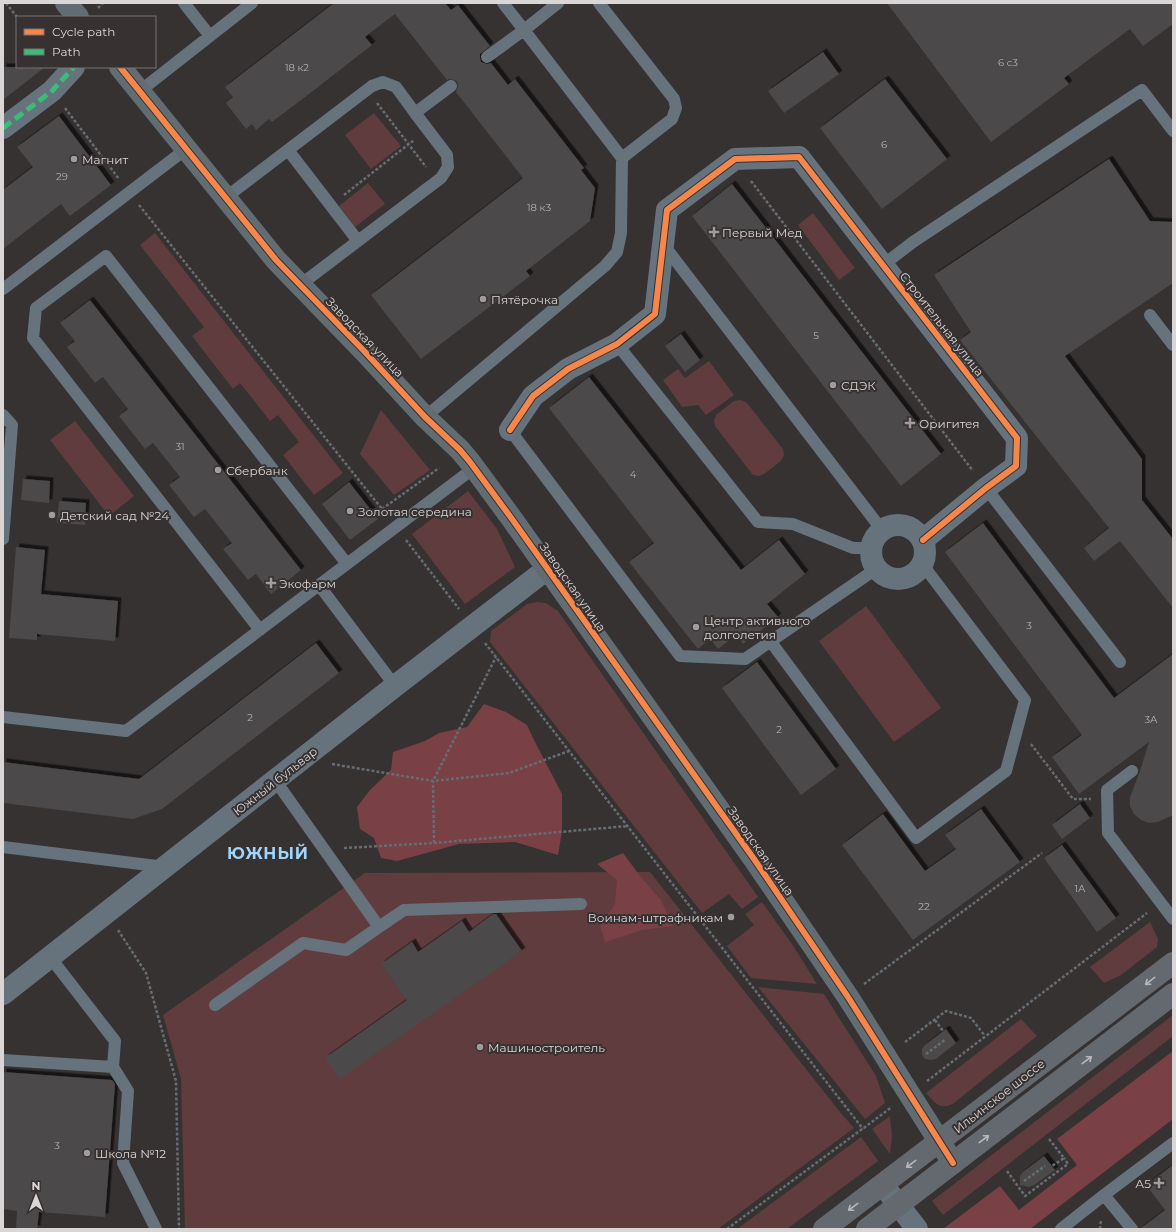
<svg xmlns="http://www.w3.org/2000/svg" width="1176" height="1232" font-family="Montserrat,sans-serif">
  <style>
    .green { fill: #603c3e }
    .forest { fill: #794045 }
    .building { fill: #4c4848; filter: url(#shadow) }
    .lines { fill: none; stroke-linecap: round; stroke-linejoin: round }
    .path { stroke: #666d72; stroke-width: 2.5; stroke-dasharray: 3 2; stroke-linecap: butt }
    .lane { stroke: #66737d; stroke-width: 12 }
    .street { stroke: #66737d; stroke-width: 22 }
    .secondary { stroke: #616c73; stroke-width: 22 }
    .primary { stroke: #646970; stroke-width: 22 }
    .quiet { stroke: #3abd76; stroke-width: 5; stroke-dasharray: 10 5; stroke-linecap: butt }
    .cycleway-casing { stroke: #373131; stroke-width: 8 }
    .cycleway { stroke: #f5874c; stroke-width: 6 }
    .oneway { stroke: #b7b5b7 }
    .poi-dot { fill: #a19d9d; stroke: #373131; stroke-width: 1.5 }
    .labels { text-anchor: middle; dominant-baseline: central; stroke-width: 4; stroke-linejoin: round; paint-order: stroke }
    .number-label { font-size: 10px; fill: #b6b2b2 }
    .poi-label { font-size: 12px; fill: #dad6d6; stroke: #373131; text-anchor: start }
    .street-label { font-size: 12px; fill: #dad6d6; stroke: #373131 }
    .district-label { font-size: 16px; font-weight: bold; letter-spacing: 1px; fill: #9dd5fd; stroke: #373131 }
  </style>
  <defs>
    <filter id="shadow"><feDropShadow dx="3.5" dy="-3.5" stdDeviation="0" flood-color="#0009"/></filter>
  </defs>
  <rect width="100%" height="100%" fill="#363232"/>
  <path class="green" d="M374,113l27,33 -30,23 -26,-34z
    M368,183l17,21 -30,23 -16,-21z
    M813,213l42,55 -16,12 -41,-55z
    M155,233l188,240 -29,22 -31,-40 16,-13 -21,-27 -8,6 -30,-38 -7,6 -41,-53 12,-9 -64,-82z
    M709,361l25,34 -28,20 -8,-10 -16,2 -19,-27 15,-11 7,9z
    M741,400l6,3 36,46 1,6 -3,6 -17,13 -5,2 -6,-1 -38,-49 -1,-5 2,-6 18,-14z
    M381,410l49,60 -36,25 -34,-41z
    M75,421l59,75 -25,20 -59,-76z
    M468,491l29,38 18,38 -50,37 -53,-70z
    M537,602l9,1 12,8 200,286 -16,12 -13,-15 -27,19 -212,-271 1,-11 36,-27z
    M866,606l75,102 -47,34 -75,-101z
    M650,872l190,240 14,16 -136,101h-533l-4,-150 -18,-64 202,-142z
    M762,902l32,45 23,37 -66,-6 -24,-32 27,-21 -9,-11z
    M1150,922l8,17 -1,8 -36,28 -17,8 -14,-16z
    M758,987l66,7 52,82 9,27 -20,16z
    M1173,1015v21l-230,179 -11,-14z
    M1021,1019l16,17 -83,67c-14,8 -19,0 -28,-10z
    M890,1116l2,21 -2,17 -18,-25z
    M861,1137l17,24 -91,68h-50z"/>
  <path class="forest" d="M484,704l22,8 21,13 7,15 28,54v37l-4,24 -43,-13 -56,2 -62,17 -16,-3 -7,-20 -14,-9 -3,-22 13,-17 21,-20 2,-18 32,-11 14,-8 28,-6z
    M623,853l17,23 21,24 12,26 -31,4 -37,12 -5,-16 15,-22 2,-24 -20,-16z
    M1173,1051v68l-143,110h-87l57,-43 19,24 58,-45 -20,-26z"/>
  <path class="building" d="M334,3h111l6,7 7,-5 32,41 -10,8v4l1,4 6,2 4,-1 17,22 7,-6 69,89 -3,2 14,18 -5,33 -64,50 4,5 -109,83 -50,-64 152,-117 -67,-86 2,-7 -1,-4 -7,-2 -3,1 -52,-66 -30,23 7,8 -59,46 -41,31 -3,-3 -13,11 -4,-6 -6,5 -20,-26 7,-6 -8,-10z
    M887,3h286v21l-30,22 -13,-17 -66,49 5,6 -78,58z
    M823,52l16,22 -55,39 -16,-22z
    M3,67h42l-42,33z
    M885,79l62,80 -65,50 -62,-81z
    M59,116l52,69 -41,31 -9,-12 -58,45v-59l30,-23 -16,-20z
    M1109,159l41,62 23,1v61l-108,73 77,103v41l31,39v69l-53,-67 -26,20 -10,-13 25,-20 -149,-188 11,-8 -37,-57z
    M732,184l209,270 -40,32 -209,-270z
    M90,300l211,270 -30,24 -15,-20 -8,6 -25,-31 9,-6 -27,-34 -11,8 -25,-32 11,-8 -27,-34 -8,6 -26,-33 9,-7 -25,-32 -8,6 -28,-36 8,-6 -15,-18z
    M681,334l19,26 -15,12 -20,-26z
    M589,377l152,193 38,-30 26,34 -38,30 11,13 -35,27 -7,-9 -18,14 -8,-10 -12,10 -69,-87 25,-19 -105,-135z
    M23,479l27,2 -1,22 -28,-3z
    M349,482l29,37 -28,21 -28,-36z
    M59,501l27,2 -1,22 -28,-2z
    M983,523l131,175 59,-44v161l-15,7 -9,1 -8,-3 -7,-6 -4,-8v-9l9,-23 10,-32 -70,52 -27,-37 30,-22 -137,-183z
    M16,547l29,3 -4,44 77,7 -3,40 -78,-7v6l-28,-2z
    M316,643l23,30 -177,136 -29,10 -130,-16v-41l136,17z
    M757,662l79,107 -35,26 -79,-107z
    M1080,804l10,14 -28,21 -10,-14z
    M981,809l39,53 -107,78 -71,-95 41,-31 42,57 31,-22 -11,-14z
    M1062,845l54,73 -19,14 -53,-74z
    M493,914h3l26,37 -182,128 -15,-21 82,-58 -26,-36 31,-22 6,10 44,-31 7,11z
    M946,1029l10,14 -20,16 -6,1 -5,-1 -3,-4v-6l3,-4z
    M3,1072l109,8 3,4 -10,133 -66,-5 -2,17h-21l1,-18 -14,-2z
    M1044,1156l11,14 -21,15 -5,2 -9,-2v-9l3,-4z
    M1173,1165v64h-33l25,-19 -19,-25z"/>
  <g class="lines">
    <path class="path" d="M6,3l11,14
      M98,8l5,-5
      M377,103l49,64
      M65,108l54,71
      M751,181l222,290
      M344,195l70,-55
      M139,205l247,309
      M382,509l57,-41
      M406,540l53,69
      M485,643l378,486
      M1031,744l42,55h18
      M332,764l101,17 63,-124
      M434,843l-1,-62 76,-8 60,-22
      M344,848l90,-5 194,-17
      M118,930l28,43 30,108 3,148
      M864,984l178,-131
      M935,1020l8,11
      M905,1042l41,-31 25,7 14,18
      M926,1054l20,-15
      M927,1081l220,-168
      M1049,1139l15,19 -12,8
      M1007,1171l18,25 43,-32 -4,-6
      M1024,1181l21,-15
      M727,1229l165,-122
      M1100,1229l1,-9"/>
    <path class="lane" d="M184,3l26,33
      M599,3l75,96 2,9 -4,11 -50,39
      M487,57l37,-27 -21,-27
      M140,91l112,-88
      M288,150l70,91
      M225,198l147,-112 11,-4 13,5 19,26 36,-27
      M663,244l219,286
      M883,265l30,-23 229,-152 31,41
      M300,285l141,-107 7,-11 -1,-12 -32,-42
      M3,289l183,-140
      M1150,315l23,30
      M617,344l141,178 35,2 60,24h18
      M3,415l9,10 -9,114
      M425,417l180,-151 12,-14 4,-19 1,-75 -98,-128 34,-27
      M510,430l170,226 65,3 131,-90
      M986,488l134,174
      M260,630l-227,-292 3,-30 70,-52 241,308
      M771,642l145,196 90,-67 19,-71 -102,-135
      M395,686l-76,-101 155,-117
      M3,717l123,14 193,-146
      M1132,771l-25,19 1,43 65,86
      M275,780l104,147 25,-17 177,-6
      M3,847l162,20
      M50,957l65,84 -2,26
      M215,1005l88,-62 43,7 33,-23
      M3,1060l110,7 15,24 -5,72 33,66
      M1104,1195l69,-52
      M1061,1229l43,-34 28,34"/>
    <path class="street" d="M3,128l49,-37 22,-24
      M510,430l23,-34 35,-27 49,-25 38,-30 12,-104 68,-51 64,-2 218,281 -1,28 -30,22 -63,52
      M871 552a27 27 0 1 1 54 0a27 27 0 1 1-54 0Z
      M3,994l392,-308 152,-117
      M883,1185l34,44"/>
    <path class="secondary" d="M66,3l12,14
      M120,67l156,193 89,92 60,65 35,33 10,12 42,57 242,340 94,138 105,166"/>
    <path class="primary" d="M824,1229l349,-266
      M867,1229l306,-235"/>
    <path class="quiet" d="M3,128l49,-37 22,-24"/>
    <defs>
      <path id="cycleway" d="M120,67l156,193 89,92 60,65 35,33 10,12 42,57 242,340 94,138 105,166
        M510,430l23,-34 35,-27 49,-25 38,-30 12,-104 68,-51 64,-2 218,281 -1,28 -30,22 -63,52"/>
    </defs>
    <use href="#cycleway" class="cycleway-casing"/>
    <use href="#cycleway" class="cycleway"/>
  </g>
  <defs><path id="oneway-shaft" d="M-6 0H5M1.5-3L5.5 0L1.5 3" fill="none" stroke-width="1.6" stroke-linecap="round" stroke-linejoin="round"/></defs>
  <g class="oneway">
    <use href="#oneway-shaft" transform="translate(1150 981) rotate(142)"/>
    <use href="#oneway-shaft" transform="translate(1087 1060) rotate(-37)"/>
    <use href="#oneway-shaft" transform="translate(984 1139) rotate(-37)"/>
    <use href="#oneway-shaft" transform="translate(911 1164) rotate(143)"/>
    <use href="#oneway-shaft" transform="translate(853 1207) rotate(143)"/>
  </g>
  <g class="poi-dot">
    <circle cx="74" cy="159" r="4"/>
    <path d="M712 226h4v4h4v4h-4v4h-4v-4h-4v-4h4z"/>
    <circle cx="483" cy="299" r="4"/>
    <circle cx="833" cy="385" r="4"/>
    <path d="M908 417h4v4h4v4h-4v4h-4v-4h-4v-4h4z"/>
    <circle cx="218" cy="470" r="4"/>
    <circle cx="350" cy="511" r="4"/>
    <circle cx="52" cy="515" r="4"/>
    <path d="M269 577h4v4h4v4h-4v4h-4v-4h-4v-4h4z"/>
    <circle cx="696" cy="627" r="4"/>
    <circle cx="731" cy="917" r="4"/>
    <circle cx="480" cy="1047" r="4"/>
    <circle cx="87" cy="1153" r="4"/>
    <path d="M1157 1177h4v4h4v4h-4v4h-4v-4h-4v-4h4z"/>
  </g>
  <g class="labels">
    <g class="number-label">
      <text x="1008" y="62">6 c3</text>
      <text x="297" y="67">18 к2</text>
      <text x="884" y="144">6</text>
      <text x="62" y="176">29</text>
      <text x="539" y="207">18 к3</text>
      <text x="816" y="335">5</text>
      <text x="180" y="446">31</text>
      <text x="633" y="474">4</text>
      <text x="1029" y="625">3</text>
      <text x="250" y="717">2</text>
      <text x="1151" y="719">3А</text>
      <text x="779" y="729">2</text>
      <text x="1080" y="888">1А</text>
      <text x="924" y="906">22</text>
      <text x="57" y="1145">3</text>
    </g>
    <g class="poi-label">
      <text x="82" y="159">Магнит</text>
      <text x="722" y="232">Первый Мед</text>
      <text x="491" y="299">Пятёрочка</text>
      <text x="841" y="385">СДЭК</text>
      <text x="919" y="423">Оригитея</text>
      <text x="226" y="470">Сбербанк</text>
      <text x="358" y="511">Золотая середина</text>
      <text x="60" y="515">Детский сад №24</text>
      <text x="279" y="583">Экофарм</text>
      <text x="704" y="620">Центр активного<tspan x="704" dy="14">долголетия</tspan></text>
      <text x="723" y="917" text-anchor="end">Воинам-штрафникам</text>
      <text x="488" y="1047">Машиностроитель</text>
      <text x="95" y="1153">Школа №12</text>
      <text x="1151" y="1183" text-anchor="end">А5</text>
    </g>
    <g class="street-label">
      <text transform="translate(942 324) rotate(52)">Строительная улица</text>
      <text transform="translate(365 337) rotate(46)">Заводская улица</text>
      <text transform="translate(573 587) rotate(55)">Заводская улица</text>
      <text transform="translate(275 781) rotate(-38)">Южный бульвар</text>
      <text transform="translate(761 851) rotate(55)">Заводская улица</text>
      <text transform="translate(999 1096) rotate(-38)">Ильинское шоссе</text>
    </g>
    <g class="district-label">
      <text x="268" y="853">ЮЖНЫЙ</text>
    </g>
  </g>
  <rect width="1176" height="1232" fill="none" stroke="#dad6d6" stroke-width="8"/>
  <rect x="16" y="16" width="140" height="52" fill="#373131" stroke="#787373"/>
  <rect x="24" y="29" width="20" height="6" fill="#f5874c" stroke="#787373"/>
  <text x="52" y="36" font-size="12" fill="#dad6d6">Cycle path</text>
  <rect x="24" y="49" width="20" height="6" fill="#3abd76" stroke="#787373"/>
  <text x="52" y="56" font-size="12" fill="#dad6d6">Path</text>
  <g transform="translate(36 1196)" stroke="#373131" stroke-width="3" paint-order="stroke">
  <path d="M0-3L7 15L0 10L-7 15Z" fill="#dad6d6"/>
  <text y="-6" font-size="11" font-weight="bold" text-anchor="middle" fill="#dad6d6">N</text>
  </g>
</svg>
